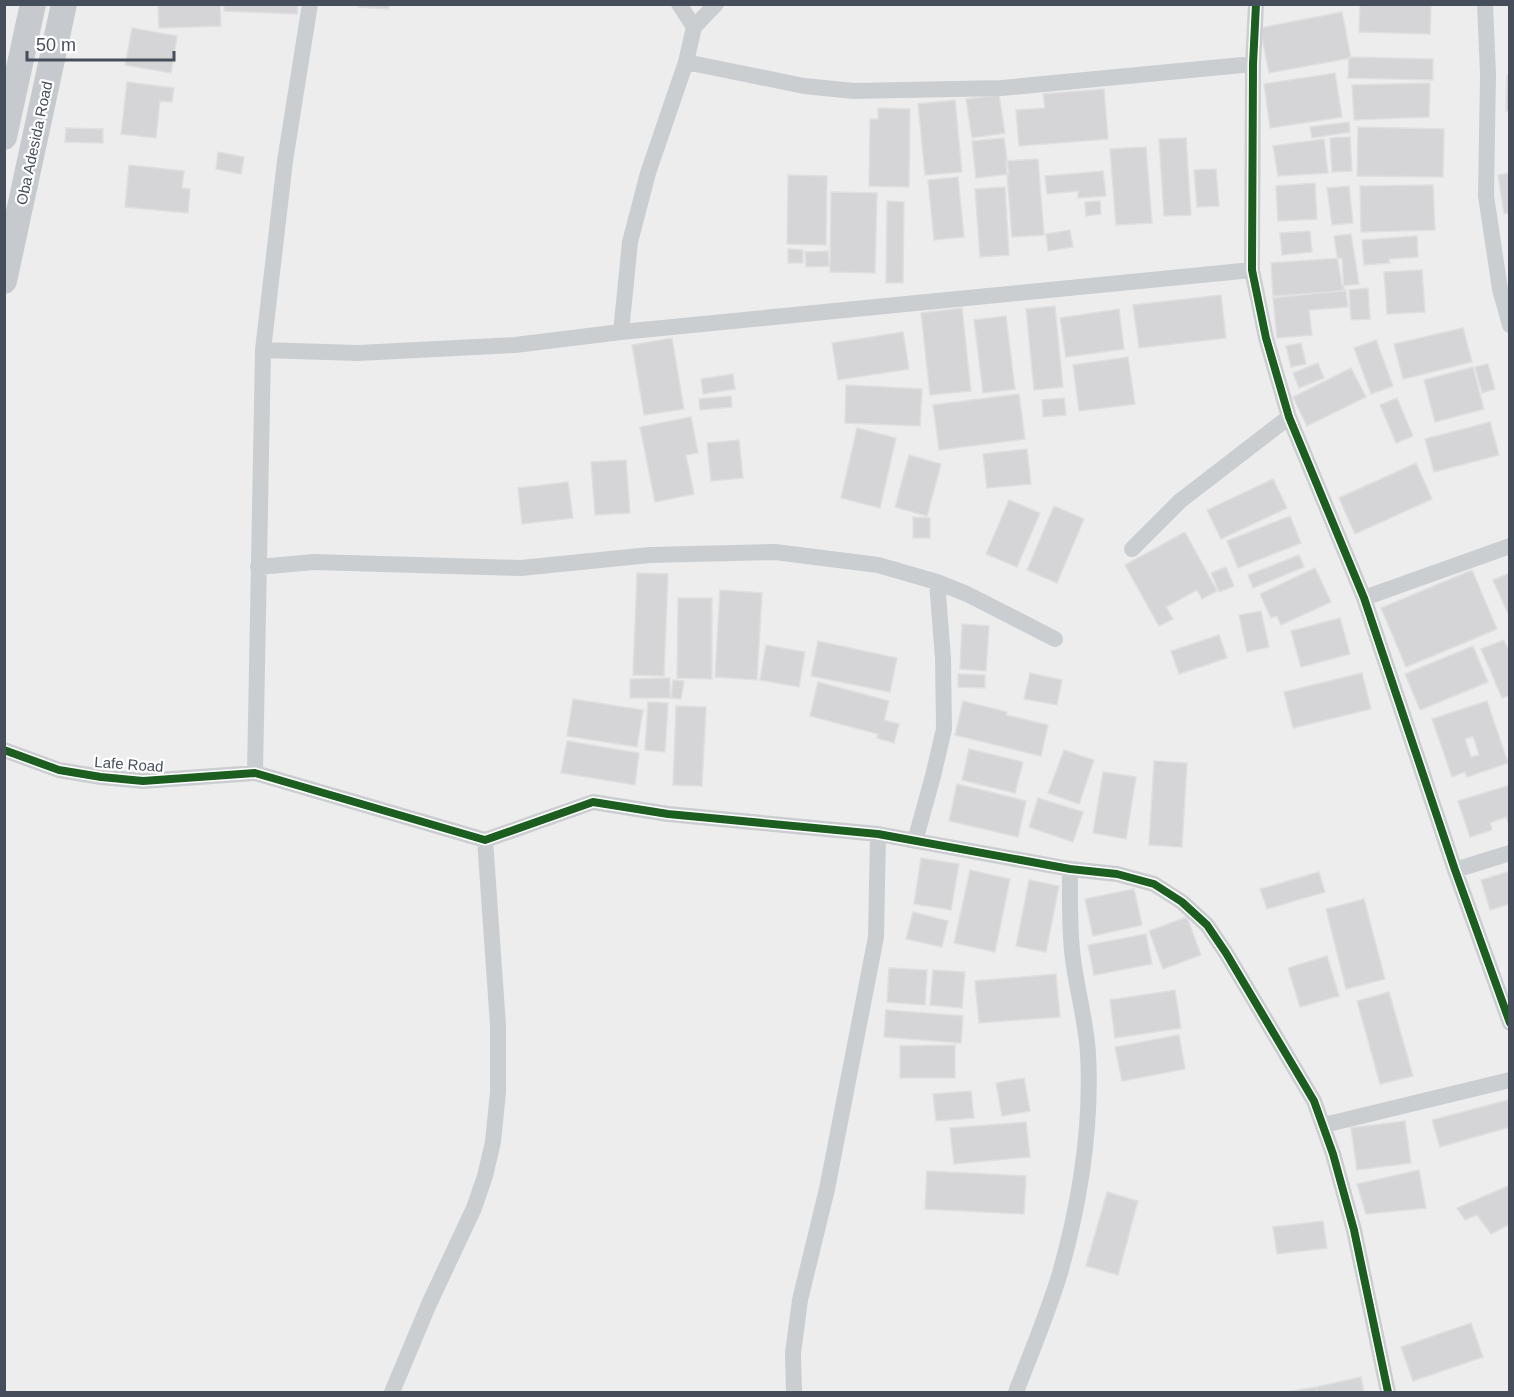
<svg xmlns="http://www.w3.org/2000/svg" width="1514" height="1397" font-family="Arial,sans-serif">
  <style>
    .building { fill: #d5d5d7; stroke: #dfdfe0; stroke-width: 1.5; fill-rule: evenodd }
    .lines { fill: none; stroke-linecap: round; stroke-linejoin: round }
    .minor { stroke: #cbced1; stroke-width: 16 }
    .primary { stroke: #c6c9ce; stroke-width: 26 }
    .cycleway-casing { stroke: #fff; stroke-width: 11 }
    .cycleway { stroke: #1b5e20; stroke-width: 8 }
    .labels { text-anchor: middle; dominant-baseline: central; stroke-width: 4.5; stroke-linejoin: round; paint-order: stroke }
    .street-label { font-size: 15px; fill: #454e5a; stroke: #fff }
  </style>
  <rect width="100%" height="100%" fill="#eeeded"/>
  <path class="building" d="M158,4h62l1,22 -62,2z
    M224,4h74l-1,10 -73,-3z
    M358,4h31v5l-31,-2z
    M1360,4h71l-1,30 -71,-2z
    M1342,12l9,46 -82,15 -9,-45z
    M132,28l45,8 -6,37 -46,-8z
    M1349,57l84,2v21l-85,-2z
    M1335,73l7,44 -72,11 -6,-44z
    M1507,75h3v36h-4z
    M127,82l47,6 -2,14 -12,-1 -4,37 -35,-4z
    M1430,83l-1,34 -75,3 -2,-35z
    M1104,89l4,50 -89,7 -3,-36 29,-2 -2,-14z
    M999,95l6,38 -33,5 -6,-39z
    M955,100l7,72 -37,3 -7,-71z
    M878,108l32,1 -1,78 -40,-1 1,-67h8z
    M1349,122l1,10 -38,6 -2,-11z
    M1358,127l86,2 -1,48 -86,-1z
    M66,128l37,1v14l-38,-1z
    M1350,137l2,34 -20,1 -2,-34z
    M1004,138l5,36 -33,4 -4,-37z
    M1186,138l5,77 -27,1 -5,-77z
    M1324,139l4,34 -50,3 -5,-30z
    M1146,147l6,76 -36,2 -6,-76z
    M218,152l26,5 -3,17 -25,-5z
    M1038,159l6,76 -32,2 -6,-76z
    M129,165l55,6 -2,17 8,1 -2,24 -63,-6z
    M1216,169l3,37 -22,1 -3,-37z
    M1103,171l3,25 -28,2v-7l-31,3 -2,-18z
    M1510,173v40l-6,1 -6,-39z
    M788,175l39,1 -1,69 -39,-1z
    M958,177l6,60 -30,3 -6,-60z
    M1315,183l2,36 -39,2 -2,-35z
    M1433,185l2,45 -74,2 -1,-46z
    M1349,186l4,37 -21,2 -5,-37z
    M1005,187l4,68 -29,2 -5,-68z
    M831,192l46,1 -2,80 -45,-1z
    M887,201l17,1 -1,81h-17z
    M1100,201l1,13 -15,2 -1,-14z
    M1070,230l3,17 -25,4 -2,-17z
    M1310,231l2,21 -30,3 -2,-22z
    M1351,234l8,50 -17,2 -8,-50z
    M1417,236l1,21 -29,2 1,4 -26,2 -2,-25z
    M788,249l15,1v13h-15z
    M828,251l1,15 -23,1 -1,-15z
    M1342,258l2,33 -71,5 -2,-33z
    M1422,270l3,42 -38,2 -3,-42z
    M1368,288l2,31 -19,1 -2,-30z
    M1346,290l2,17 -39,3 3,25 -35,3 -4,-40z
    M1221,295l5,43 -87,10 -6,-43z
    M1055,306l8,81 -29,3 -8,-81z
    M962,308l9,83 -41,4 -9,-82z
    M1119,309l5,40 -58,8 -6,-39z
    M1006,316l9,73 -32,4 -9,-73z
    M1463,328l9,34 -69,17 -9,-35z
    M903,332l6,37 -71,11 -6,-37z
    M672,338l12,71 -40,6 -12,-70z
    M1376,340l17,46 -22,8 -17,-46z
    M1301,343l5,21 -15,3 -5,-21z
    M1128,357l7,47 -56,7 -6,-46z
    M1318,363l6,15 -25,10 -6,-15z
    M1488,364l7,25 -13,4 -7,-26z
    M1473,367l11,42 -49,13 -11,-42z
    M1351,368l15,29 -59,29 -14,-29z
    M733,374l2,15 -32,5 -2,-15z
    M846,385l76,4 -2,37 -75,-3z
    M1019,394l6,45 -86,11 -6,-45z
    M731,396l1,11 -32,3 -1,-11z
    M1064,398l2,17 -23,2 -1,-17z
    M1397,398l16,38 -17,7 -16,-38z
    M691,417l7,36 -12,2 8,39 -39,8 -15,-75z
    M1490,422l9,33 -65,17 -9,-33z
    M857,428l39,10 -16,70 -39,-10z
    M739,440l4,38 -32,3 -4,-38z
    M1027,449l4,35 -44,4 -4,-34z
    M909,455l32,9 -14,52 -32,-9z
    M626,460l4,53 -35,2 -4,-53z
    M1416,463l16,36 -77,35 -16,-36z
    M1273,479l14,29 -66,31 -14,-29z
    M568,482l5,36 -51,6 -4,-36z
    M1009,500l31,13 -23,54 -31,-13z
    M1054,506l30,13 -27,64 -30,-13z
    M1290,516l11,27 -63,25 -11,-27z
    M913,517l17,1v20h-17z
    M1185,532l32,59 -15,8 -5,-9 -31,17 7,12 -14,7 -34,-61z
    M1299,555l5,12 -51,21 -5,-13z
    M1226,567l8,19 -15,6 -8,-19z
    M1315,568l16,34 -50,23 -4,-9 -6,2 -11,-24z
    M1472,570l25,59 -91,38 -25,-59z
    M637,573l31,1 -4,102 -31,-1z
    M1510,573v43h-1l-16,-36z
    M720,590l42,3 -5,87 -42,-3z
    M678,598h34v81l-35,-1z
    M1261,611l8,36 -22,5 -8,-37z
    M1340,618l10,36 -49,13 -10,-36z
    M962,624l27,2 -3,45 -26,-2z
    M1219,635l8,23 -48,16 -8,-23z
    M1504,640l6,13v42l-8,3 -21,-49z
    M818,641l79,17 -7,34 -79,-16z
    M766,645l39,7 -6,35 -39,-7z
    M1473,646l15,36 -68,28 -15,-36z
    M1030,673l32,7 -5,25 -33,-6z
    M1362,673l9,36 -78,19 -9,-36z
    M958,674l27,1v13l-27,-1z
    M670,678v20h-40v-19z
    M673,680l11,1 -3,18 -10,-1z
    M818,682l71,19 -5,19 15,4 -5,19 -17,-5 1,-4 -68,-18z
    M573,699l70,11 -6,37 -70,-11z
    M963,701l44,11 -1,3 42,10 -7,31 -86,-21z
    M1487,701l21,62 -41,14 -2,-5 -13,5 -20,-58zM1473,736l6,19 -8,2 -6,-18z
    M648,702l20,1 -3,49 -20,-2z
    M676,706l30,1 -4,79 -29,-1z
    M567,741l72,12 -4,32 -74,-12z
    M969,749l54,13 -8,31 -53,-13z
    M1064,750l30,10 -15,44 -31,-11z
    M1154,761l33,2 -5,84 -33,-2z
    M1103,772l33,5 -10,62 -33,-6z
    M957,784l69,17 -8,36 -69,-16z
    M1510,785v36l-2,1 -2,-5 -16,6 2,7 -22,7 -12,-36z
    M1038,798l45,14 -10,30 -44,-15z
    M921,858l38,6 -8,46 -37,-6z
    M970,870l40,9 -15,73 -41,-9z
    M1510,871v33l-20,6 -9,-30z
    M1319,872l6,20 -58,17 -7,-20z
    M1029,880l30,6 -13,66 -30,-6z
    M1134,889l8,36 -49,11 -8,-37z
    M1364,899l21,80 -39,10 -20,-80z
    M913,912l35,9 -6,26 -36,-8z
    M1187,917l14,38 -38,14 -14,-38z
    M1146,934l6,30 -58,11 -6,-30z
    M1327,956l12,40 -39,11 -12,-39z
    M889,968l38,2 -2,35 -38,-3z
    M933,970l32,2 -3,36 -32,-3z
    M1056,974l4,43 -81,6 -4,-42z
    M1175,990l6,38 -66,10 -5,-38z
    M1389,992l24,84 -33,8 -23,-83z
    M886,1010l77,6 -2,27 -77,-6z
    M1179,1035l6,34 -63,12 -7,-34z
    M955,1045v33h-55v-32z
    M1024,1078l6,33 -28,5 -6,-33z
    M971,1091l3,27 -38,3 -3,-27z
    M1508,1100l2,27 -70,20 -8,-27z
    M1405,1121l6,42 -54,7 -6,-42z
    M1026,1122l4,35 -76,7 -4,-36z
    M1419,1170l7,38 -60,6 -9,-30z
    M927,1171l99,5 -2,38 -99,-5z
    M1510,1185v39l-19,10 -14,-19 -12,5 -8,-12z
    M1107,1192l31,9 -20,74 -32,-9z
    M1323,1221l4,27 -50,6 -4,-27z
    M1471,1323l12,34 -70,24 -12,-34z
    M1361,1377l3,15h-47l-1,-5z
    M1316,1387l1,5h-31z"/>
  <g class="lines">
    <path class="minor" d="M679,4l15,23
      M1256,4l-3,60 -1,206 14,68 23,79 75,181 91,272 55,153
      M1485,4l3,70 -2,122 14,93 10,36
      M686,62l118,24 50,5 148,-3 251,-24
      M621,332l9,-90 18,-69 38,-111 8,-35 22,-23
      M263,350l95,3 157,-8 106,-13 631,-62
      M1132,549l48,-48 109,-84
      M258,567l56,-5 207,6 129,-13 125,-3 103,13 59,17 30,12 88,45
      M1364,598l146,-52
      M4,750l55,20 42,7 42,4 112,-8 230,67 108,-38 75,12 210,20 192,35 47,5 37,10 28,18 25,23 19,28 88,148 19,53 21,76 34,162
      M255,773l8,-423 22,-189 25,-157
      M915,841l18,-65 11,-47 -1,-71 -6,-76
      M1455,870l55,-17
      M1324,1125l186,-45
      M392,1392l37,-88 45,-96 11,-32 8,-34 5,-50v-67l-13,-185
      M794,1392l-1,-39 7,-53 27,-111 49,-252 2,-103
      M1016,1392c15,-39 32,-79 44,-119 20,-71 32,-146 28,-220 -2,-32 -11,-62 -15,-94 -4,-30 -3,-60 -3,-90"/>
    <path class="primary" d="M4,137l29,-133
      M4,281l60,-277"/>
    <defs>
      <path id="cycleway" d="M1256,4l-3,60 -1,206 14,68 23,79 75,181 91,272 55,153
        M4,750l55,20 42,7 42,4 112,-8 230,67 108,-38 75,12 210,20 192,35 47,5 37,10 28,18 25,23 19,28 88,148 19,53 21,76 34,162"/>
    </defs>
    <use href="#cycleway" class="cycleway-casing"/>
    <use href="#cycleway" class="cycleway"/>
  </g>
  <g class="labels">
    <g class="street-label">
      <text transform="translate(34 143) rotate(-78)">Oba Adesida Road</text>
      <text transform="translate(129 764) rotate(4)">Lafe Road</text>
    </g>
  </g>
  <rect width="1514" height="1397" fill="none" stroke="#454e5a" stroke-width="12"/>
  <path d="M27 51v9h147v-9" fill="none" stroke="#454e5a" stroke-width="3"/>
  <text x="36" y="51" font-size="18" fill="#454e5a" stroke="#ffffff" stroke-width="4.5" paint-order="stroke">50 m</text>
</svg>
